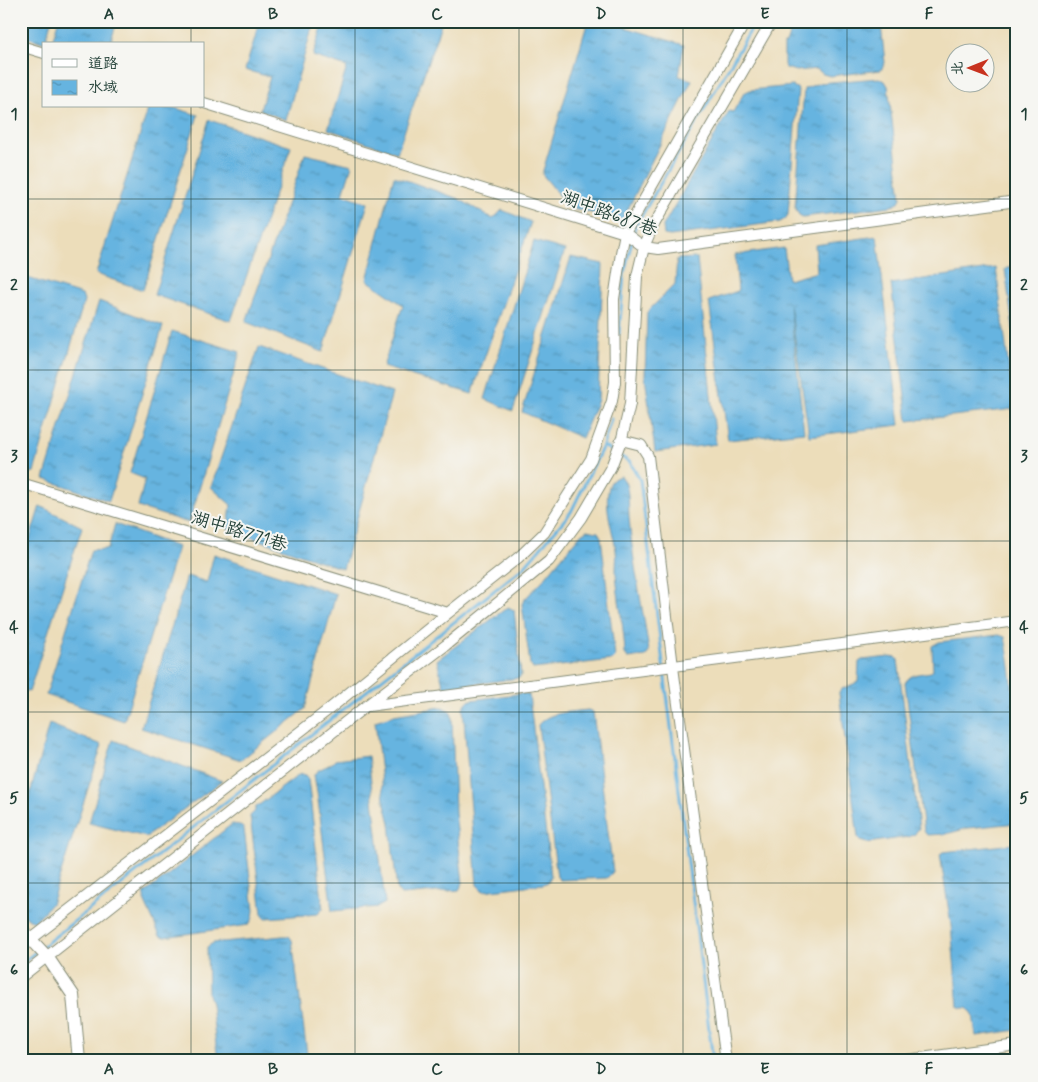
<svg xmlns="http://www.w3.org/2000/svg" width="1038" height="1082" font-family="Mynerve,'LXGW WenKai TC',sans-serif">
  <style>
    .water { fill: url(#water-ripples); stroke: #42788a }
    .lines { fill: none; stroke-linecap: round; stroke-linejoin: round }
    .stream { stroke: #66b4e0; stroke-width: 3 }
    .minor-casing { stroke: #868d77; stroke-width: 12 }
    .tertiary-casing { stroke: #868d77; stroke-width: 14 }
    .minor { stroke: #fff; stroke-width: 10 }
    .tertiary { stroke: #fff; stroke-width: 12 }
    .grid { fill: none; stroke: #1f3d34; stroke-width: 1; stroke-opacity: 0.55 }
    .labels { text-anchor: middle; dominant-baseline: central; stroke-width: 4; stroke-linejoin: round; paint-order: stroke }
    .street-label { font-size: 18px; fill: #1f3d34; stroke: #f6f6f2 }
    .neatline { fill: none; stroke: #1f3d34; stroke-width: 2 }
    .grid-label { font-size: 16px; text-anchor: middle; font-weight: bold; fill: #1f3d34 }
  </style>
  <defs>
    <pattern id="water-ripples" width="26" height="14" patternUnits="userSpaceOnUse" patternTransform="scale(1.25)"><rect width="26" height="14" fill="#66b4e0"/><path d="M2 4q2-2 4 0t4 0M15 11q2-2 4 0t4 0" fill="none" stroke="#5394b6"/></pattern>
  </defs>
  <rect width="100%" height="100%" fill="#f6f6f2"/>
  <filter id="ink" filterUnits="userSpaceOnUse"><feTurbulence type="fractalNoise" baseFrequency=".02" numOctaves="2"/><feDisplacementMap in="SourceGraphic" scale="10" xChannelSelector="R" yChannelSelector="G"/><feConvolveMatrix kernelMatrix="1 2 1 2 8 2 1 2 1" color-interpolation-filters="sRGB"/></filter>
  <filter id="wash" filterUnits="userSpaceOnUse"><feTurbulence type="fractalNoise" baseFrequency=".0096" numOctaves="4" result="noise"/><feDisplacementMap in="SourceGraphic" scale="20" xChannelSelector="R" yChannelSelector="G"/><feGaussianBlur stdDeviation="1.12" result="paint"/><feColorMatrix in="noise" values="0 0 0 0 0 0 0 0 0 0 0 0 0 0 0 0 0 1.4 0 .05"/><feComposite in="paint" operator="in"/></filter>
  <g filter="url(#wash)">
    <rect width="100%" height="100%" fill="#ecddba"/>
    <path class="water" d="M21,21h30l-6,22 -24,-8z
      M58,21h59l-7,23h-52l-5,-6z
      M260,21h54l-28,99 -26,-10 10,-33 -25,-7z
      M324,21h118l-45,132 -69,-24 19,-62 -34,-11z
      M588,21h17l79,24 -5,31 13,4 -70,141 -53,-14 -27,-33z
      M850,21h29l2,4 4,38 -4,7 -51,6 -7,-2 -6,-5 -21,2 -10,-3 -2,-3v-20l2,-1 5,-15z
      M879,78l6,3 3,5 13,112c-2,4 -4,7 -10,8l-88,11 -4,-2 -4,-7 9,-119 15,-6z
      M793,86l5,3 -10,126 -3,4 -5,3 -110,14 -6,-1 -1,-9 66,-115 4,1 11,-19 6,-3z
      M149,106h19l30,9 -55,175 -47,-16z
      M209,120l82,27 -60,174 -77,-26z
      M305,154l47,11 -9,29 25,9 -45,149 -77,-30z
      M394,176l65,23 34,20 9,-9 29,12 -59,172 -89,-27 20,-62 -36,-25z
      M877,236l23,189 -91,11 -19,-131 14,127 -76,8 -19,-139 29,-10 -3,-36 49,-7 4,32 29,-8 -2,-27z
      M534,241l31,9 -52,161 -28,-12z
      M571,257l32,7 -5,136 -16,38 -60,-26z
      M697,258l19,186 -61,8 -10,-76 2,-64 28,-28 2,-25z
      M1017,265v92l-12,-88z
      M996,268l18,141 -106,12 -17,-137z
      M21,276l61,19 2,6 -50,171 -3,1 -10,-3z
      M99,301l64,25 -54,175 -65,-22z
      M172,331l68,21 -51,171 -51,-16 7,-28 -15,-6z
      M259,347l133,46 -49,176 -115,-40 3,-24 -20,-18z
      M621,476c9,9 7,28 8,41 3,44 14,90 20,135l-3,4 -18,2 -3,-4c-1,-27 -7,-54 -9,-81 0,-8 1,-16 0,-23 -3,-18 -11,-41 -8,-58 1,-9 4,-14 13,-16z
      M40,506l42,21 -53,165 -8,-3v-122z
      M115,524l63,23 -54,174 -78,-26 45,-145 17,-1z
      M587,530l11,2 3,5 14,120 -3,3 -79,9 -3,-5 -8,-60 2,-4 19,-20 38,-46z
      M214,554l122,40 -31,115 -64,51 -100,-32 46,-152 20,6z
      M508,607l6,3 7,65 -2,3 -75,10 -7,-28z
      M999,635l6,2c12,61 12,124 12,186l-49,5 -22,6 -19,1 -3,-4 -19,-148c5,-10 16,-9 26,-11l2,-2 -1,-24 7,-4z
      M890,657l7,1 1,2 21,168 -5,7 -6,2 -41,6 -7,-2 -2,-4 -19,-144 3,-4 16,-7 1,-20 3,-2z
      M524,693l5,2 22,181 -3,6 -5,2 -60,7 -6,-6 -14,-178 5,-6 4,-1z
      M442,707l8,4 2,5 3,97 8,70 -4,7 -58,5 -4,-5 -7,-67 -6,-23 -9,-79 19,-6z
      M588,710l5,2 20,160 -6,6 -47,2 -3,-3 -19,-152c11,-14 35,-13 50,-15z
      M49,724l53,21 -51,159 -17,18 -13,-9v-86z
      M113,740l109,41 -76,56 -57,-14z
      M368,756l17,147 -7,4 -46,4 -15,-119 -3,-17c4,-8 15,-7 21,-15z
      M300,774l5,1 3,4 15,130 -5,5 -51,4 -3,-1 -2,-4 -12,-97 5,-5v-3z
      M232,824l8,1 4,4 10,81 -1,8 -4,7 -85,12 -4,-1 -16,-36 1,-7z
      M1014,844l3,1v185l-41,6 -3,-22 -5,-6h-7l-3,-2 -7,-81 -11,-71 3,-2z
      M283,936h6l3,4 16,121h-90l-7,-57 -3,-10 -1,-47 6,-4z"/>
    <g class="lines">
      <path class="stream" d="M633,235l2,-8 121,-206
        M619,334l5,-60 8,-33
        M603,446l27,16 10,18 73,581
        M43,946l481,-379 47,-55 32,-66 8,-27
        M21,964l17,-14"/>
    </g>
  </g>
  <g filter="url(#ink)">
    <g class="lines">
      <defs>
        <path id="minor" d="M21,46l23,7
          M204,103l421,130 19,14 14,2 359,-48
          M621,440l20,5 7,11 25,211 53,394
          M21,483l427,130
          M368,706l649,-85
          M21,947l307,-237 120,-97 71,-56 25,-24 47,-74 21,-58 3,-19 -1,-83 7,-46 4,-20 121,-212
          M21,977l345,-271 80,-61 103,-84 32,-43 30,-51 11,-29 8,-34 7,-128 7,-29 8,-19 120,-207
          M899,1061l118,-16"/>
        <path id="tertiary" d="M21,929l27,29 25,37 6,66"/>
      </defs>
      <use href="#minor" class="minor-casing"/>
      <use href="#tertiary" class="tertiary-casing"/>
      <use href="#minor" class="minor"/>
      <use href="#tertiary" class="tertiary"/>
    </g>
  </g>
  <path class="grid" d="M191,21v23M355,21v1040M519,21v1040M683,21v1040M847,21v1040M191,106v955M21,199h996M21,370h996M21,541h996M21,712h996M21,883h996"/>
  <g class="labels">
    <g class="street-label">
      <text transform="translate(609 214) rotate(20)">湖中路687巷</text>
      <text transform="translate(239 532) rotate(17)">湖中路771巷</text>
    </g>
  </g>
  <rect width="1038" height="1082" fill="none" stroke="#f6f6f2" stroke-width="55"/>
  <rect x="42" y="42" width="162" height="65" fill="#f6f6f2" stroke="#a0aca6"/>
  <rect x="52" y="59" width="25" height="8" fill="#ffffff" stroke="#a0aca6"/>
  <text x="88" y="68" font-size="15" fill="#1f3d34">道路</text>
  <rect x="52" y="80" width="25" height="15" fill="url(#water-ripples)" stroke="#a0aca6"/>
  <text x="88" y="92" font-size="15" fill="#1f3d34">水域</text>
  <g transform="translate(970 68) rotate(269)"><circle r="24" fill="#f6f6f2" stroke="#a0aca6"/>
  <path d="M0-4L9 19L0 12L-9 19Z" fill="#c8321e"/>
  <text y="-8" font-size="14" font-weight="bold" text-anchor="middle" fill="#1f3d34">北</text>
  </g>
  <rect x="28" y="28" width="982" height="1026" class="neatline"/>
  <g class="grid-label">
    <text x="109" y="19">A</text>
    <text x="273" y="19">B</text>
    <text x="437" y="19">C</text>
    <text x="601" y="19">D</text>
    <text x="765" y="19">E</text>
    <text x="929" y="19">F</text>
    <text x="14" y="119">1</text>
    <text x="1024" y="119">1</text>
    <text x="14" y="290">2</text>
    <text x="1024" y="290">2</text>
    <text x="14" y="461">3</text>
    <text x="1024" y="461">3</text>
    <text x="14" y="632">4</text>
    <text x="1024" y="632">4</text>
    <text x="14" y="803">5</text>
    <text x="1024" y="803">5</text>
    <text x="14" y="975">6</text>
    <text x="1024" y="975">6</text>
    <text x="109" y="1074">A</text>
    <text x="273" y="1074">B</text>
    <text x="437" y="1074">C</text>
    <text x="601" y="1074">D</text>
    <text x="765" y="1074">E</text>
    <text x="929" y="1074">F</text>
  </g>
</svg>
